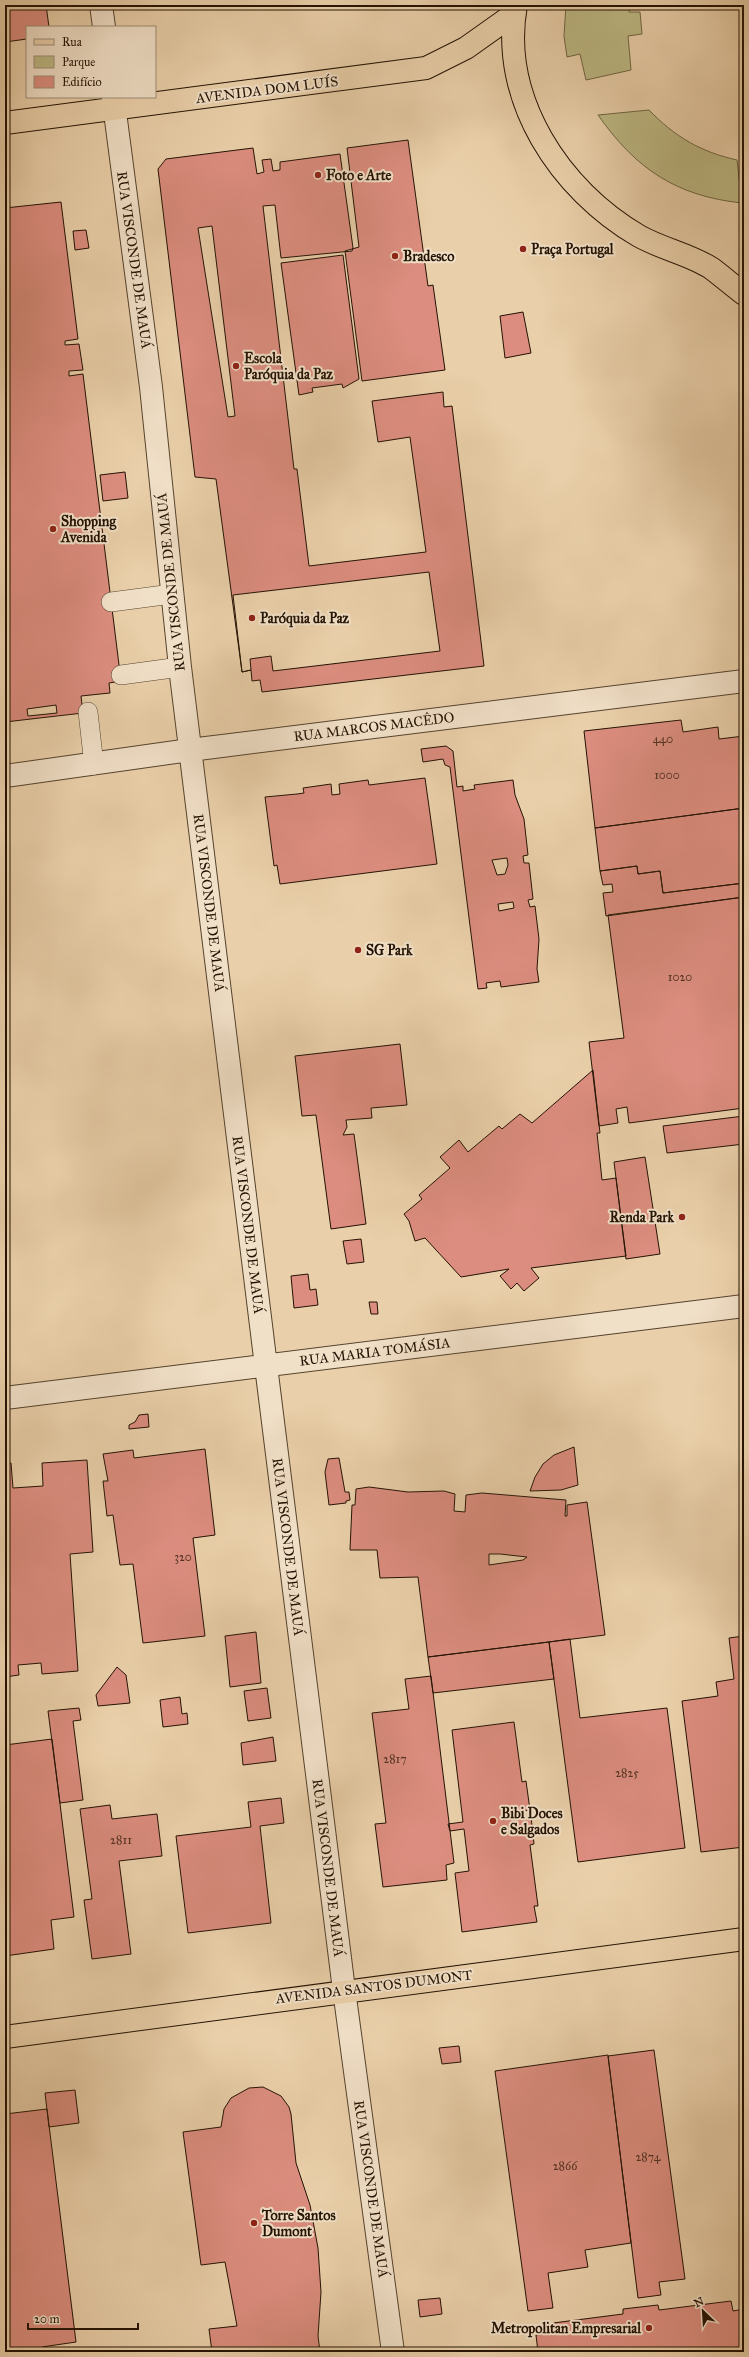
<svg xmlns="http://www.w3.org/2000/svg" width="749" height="2357" font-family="'IM FELL Great Primer',serif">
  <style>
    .green { fill: #bdb984; stroke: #706644 }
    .building { fill: #dc8d7f; stroke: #231203; fill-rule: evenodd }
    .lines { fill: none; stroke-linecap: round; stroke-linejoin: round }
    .service-casing { stroke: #55422d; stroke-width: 20 }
    .minor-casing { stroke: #55422d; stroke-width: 24 }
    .primary-casing { stroke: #231203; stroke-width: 24 }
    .service { stroke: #f1e0c8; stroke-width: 19 }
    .minor { stroke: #f1e0c8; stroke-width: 22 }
    .primary { stroke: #ead0aa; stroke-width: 22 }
    .poi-dot { fill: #8f2418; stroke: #f1e0c8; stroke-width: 1.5 }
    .labels { text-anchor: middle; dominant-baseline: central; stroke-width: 4; stroke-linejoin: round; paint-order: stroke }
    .number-label { font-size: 12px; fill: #513122 }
    .street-label { font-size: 14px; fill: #231203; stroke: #f1e0c8 }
    .poi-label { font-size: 14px; font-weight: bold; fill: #231203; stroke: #f1e0c8; text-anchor: start }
  </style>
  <rect width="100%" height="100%" fill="#ead0aa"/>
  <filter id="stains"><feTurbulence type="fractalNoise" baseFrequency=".005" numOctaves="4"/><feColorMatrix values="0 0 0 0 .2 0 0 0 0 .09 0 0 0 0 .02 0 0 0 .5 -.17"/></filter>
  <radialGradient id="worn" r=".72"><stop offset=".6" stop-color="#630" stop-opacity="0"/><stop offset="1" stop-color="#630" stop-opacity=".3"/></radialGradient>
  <path class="green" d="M566,5h64l-1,7h11l2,22 -14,2 3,34 -45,10 -6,-26 -13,3 -3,-21z
    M649,110c26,27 52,42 88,50l5,43c-66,-7 -106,-34 -144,-88z"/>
  <path class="building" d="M5,5h41l3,22h-22v12l-22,3z
    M408,140l20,146 5,-1 12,85 -83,11 -17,-130 14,-4 -12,-99z
    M253,148l4,26 7,-2 -2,-12 9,-1 2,12 7,-1v-8l60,-8 13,94 -1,3 -71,7 -6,-53 -12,1 31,263h3l12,97 117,-14 -16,-115 -32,5 -6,-41 71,-9 1,15 8,-1 32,260 -222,26 -2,-12 -8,1 -1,-11 -9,2 -26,-193 -21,-2 -37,-308 8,-10zM212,226l23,190 -7,1 -30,-189z
    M61,202l17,137 -13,2v4l14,-1 4,26 -14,1v5l14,-2 38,307 -12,2 1,10 -29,3 2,17 -78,9v-514zM56,705l1,8 -29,3 -1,-7z
    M86,230l3,18 -14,2 -2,-19z
    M343,255l16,124 -16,9 -1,-4 -30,4 1,4 -14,3 -18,-132z
    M523,312l8,41 -26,5 -5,-42z
    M125,472l3,26 -25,3 -3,-26z
    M429,572l11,79 -167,20 -2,-15 -21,3 1,11 -9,2 -9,-77z
    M681,720l2,12 35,-5 1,12 25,-3v72l-149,20 -11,-97z
    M446,746l7,5 4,36 6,-1v5l12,-2 -1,-4 39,-5 2,15 9,24 4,36 -5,1 1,7h5l4,36 -5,1 2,7 5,-1 4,33 -2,30 2,13 -38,5 -1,-6 -14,2 1,5 -9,1 -28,-222 -5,-2 -2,-6 -20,3 -2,-13zM507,858l1,7 -3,9 -8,1 -5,-15zM513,902l1,6 -15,3 -1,-7z
    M425,778l12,86 -157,20 -3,-19 -3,1 -9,-69 32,-3 7,-1 -1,-5 28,-4 1,11 8,-1 -1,-10 29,-4 1,5z
    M744,808v75l-81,10 -3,-22 -22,3 -1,-8 -37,5 -5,-43z
    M637,866l1,8 22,-3 3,22 81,-10v14l-138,19 -3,-23 10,-1 -1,-8 -9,1 -3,-14z
    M744,897v211l-115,15 -2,-16 -11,2 2,14 -19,3 -10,-84 35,-4 -16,-123z
    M400,1044l7,61 -36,3 1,10 -26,2 1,7 -4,8 11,-1 12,90 -35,5 -15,-114 -14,1 -7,-60z
    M593,1070l7,63h-3l5,47 14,-2 10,78 -95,12 8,10 -15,13 -7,-8 -6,6 -11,-13 9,-7 -48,8 -36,-39 -10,3 -6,-20 -5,-7 18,-15 -3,-4 31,-27 -10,-11 19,-17 9,12 31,-26 3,3 18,-15 12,9z
    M744,1116v28l-77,9 -4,-27z
    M645,1157l15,97 -34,5 -12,-97z
    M361,1239l3,23 -17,2 -4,-23z
    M308,1274l2,16 6,-1 2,16 -24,3 -3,-32z
    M369,1302h8l1,12h-7z
    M148,1414l1,13 -20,2v-4l6,-3 4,-7z
    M574,1447l4,38 -17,5 -31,1 5,-14 8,-13 11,-9z
    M205,1449l10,86 -22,3 12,98 -62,7 -10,-79 -13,1 -7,-50 -6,1 -4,-35h5l-5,-27 30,-4 1,8z
    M339,1458l6,34h4l1,8 -4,1v2l-17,2 -4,-33 3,-13z
    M87,1460l6,92 -23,2 8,117 -36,3 -1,-11 -23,2 1,10 -14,2v-214h6l2,25 30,-2 -1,-23z
    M369,1487l39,5 36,-1 11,3 -1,17 11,1 1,-17 16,-2 84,7 -1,16h2v-11l20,-3 18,133 -177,22 -10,-80 -38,1 -3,-28h-27l2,-45h3l1,-16zM489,1554h11l27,3 -4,3 -34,5z
    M256,1632l5,51 -31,4 -5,-51z
    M744,1636v211l-43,5 -19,-151 36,-5 -2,-14 18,-3 -5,-41z
    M570,1639l10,79 87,-10 18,140 -107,14 -29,-220z
    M549,1642l5,37 -121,14 -5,-36z
    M117,1667l9,8 4,28 -32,3 -2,-11z
    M431,1676l23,187 -8,2 1,15 -64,7 -8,-63 11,-1 -14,-110 37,-4 -4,-30z
    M267,1688l4,30 -23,3 -4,-30z
    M180,1697l2,17 5,-1 1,11 -25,3 -3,-27z
    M79,1708l2,12 -8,1 10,79 -23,3 -12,-92z
    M514,1722l8,60 4,-1 4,29 -28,4 1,6 28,-4 3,28 -4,1 8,61h-4l3,16 -75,10 -7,-59 14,-2 -5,-42 -14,2 -2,-7 15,-2 -11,-92z
    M273,1737l3,24 -33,4 -2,-22z
    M52,1739l22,178 -23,3 3,29 -49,7v-211z
    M281,1798l3,25 -24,3 11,97 -83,10 -12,-97 75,-9 -3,-25z
    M110,1805l2,14 45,-5 5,42 -43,5 12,93 -39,5 -8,-59 8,-1 -12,-90z
    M459,2046l2,16 -19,2 -3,-16z
    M654,2050l31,229 -26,3 2,13 -23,3 -30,-242z
    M608,2055l23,188 -46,7 3,17 -40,6 5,35 -25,3 -33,-240z
    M263,2087l18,9 8,11 2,7 5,49 14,42 8,43 3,44 -3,44 2,16h-108l-3,-23 28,-3 -12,-64 -24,3 -18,-133 38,-5 3,-18 7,-11 18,-10z
    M75,2090l4,33 -30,4 -4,-34z
    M47,2109l29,233 -34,5 1,5h-38v-238z
    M440,2298l2,16 -22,3 -2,-17z
    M731,2301l2,10 11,-2v43h-206l-2,-17 18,-2 -1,-10 70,-9v-5l35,-4 1,5z"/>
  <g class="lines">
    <defs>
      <path id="service" d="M111,602l61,-8
        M121,675l59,-8
        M88,712l6,53"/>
      <path id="minor" d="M101,5l3,22
        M113,97l38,290 29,280 86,699 78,624 49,362
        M5,776l185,-26 554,-69
        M5,1398l739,-92"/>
      <path id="primary" d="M516,5c-17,94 44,185 123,231 23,13 50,18 72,32 11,8 22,18 33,26
        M5,123l421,-55 40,-20 48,-34
        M5,2037l739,-98"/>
    </defs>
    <use href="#service" class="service-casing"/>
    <use href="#minor" class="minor-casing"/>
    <use href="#primary" class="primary-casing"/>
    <use href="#service" class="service"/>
    <use href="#minor" class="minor"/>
    <use href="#primary" class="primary"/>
  </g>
  <g class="poi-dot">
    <circle cx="318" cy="175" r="4"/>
    <circle cx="523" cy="249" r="4"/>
    <circle cx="395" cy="256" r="4"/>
    <circle cx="236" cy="366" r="4"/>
    <circle cx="53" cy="529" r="4"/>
    <circle cx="252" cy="618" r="4"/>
    <circle cx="358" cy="950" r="4"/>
    <circle cx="682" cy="1217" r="4"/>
    <circle cx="493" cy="1821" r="4"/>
    <circle cx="254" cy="2223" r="4"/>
    <circle cx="649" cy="2328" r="4"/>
  </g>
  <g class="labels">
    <g class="number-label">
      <text x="663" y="739">440</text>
      <text x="667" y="775">1000</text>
      <text x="680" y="977">1020</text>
      <text x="183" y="1557">320</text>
      <text x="395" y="1759">2817</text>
      <text x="627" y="1773">2825</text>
      <text x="121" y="1840">2811</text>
      <text x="648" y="2157">2874</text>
      <text x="565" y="2166">2866</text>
    </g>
    <g class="street-label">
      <text transform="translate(267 90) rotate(-7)">AVENIDA DOM LUÍS</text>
      <text transform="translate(134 260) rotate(82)">RUA VISCONDE DE MAUÁ</text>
      <text transform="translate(171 582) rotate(-96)">RUA VISCONDE DE MAUÁ</text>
      <text transform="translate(374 727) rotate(-7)">RUA MARCOS MACÊDO</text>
      <text transform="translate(209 903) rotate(83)">RUA VISCONDE DE MAUÁ</text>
      <text transform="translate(248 1225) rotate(83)">RUA VISCONDE DE MAUÁ</text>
      <text transform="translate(375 1352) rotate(-7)">RUA MARIA TOMÁSIA</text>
      <text transform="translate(288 1547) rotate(83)">RUA VISCONDE DE MAUÁ</text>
      <text transform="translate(328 1868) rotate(83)">RUA VISCONDE DE MAUÁ</text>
      <text transform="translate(374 1987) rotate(-7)">AVENIDA SANTOS DUMONT</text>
      <text transform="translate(371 2189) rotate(82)">RUA VISCONDE DE MAUÁ</text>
    </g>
    <g class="poi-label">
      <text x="326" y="175">Foto e Arte</text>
      <text x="531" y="249">Praça Portugal</text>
      <text x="403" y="256">Bradesco</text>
      <text x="244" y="358">Escola<tspan x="244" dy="16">Paróquia da Paz</tspan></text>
      <text x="61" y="521">Shopping<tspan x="61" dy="16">Avenida</tspan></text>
      <text x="260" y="618">Paróquia da Paz</text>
      <text x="366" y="950">SG Park</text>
      <text x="674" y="1217" text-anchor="end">Renda Park</text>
      <text x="501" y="1813">Bibi Doces<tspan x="501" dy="16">e Salgados</tspan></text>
      <text x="262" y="2215">Torre Santos<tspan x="262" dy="16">Dumont</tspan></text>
      <text x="641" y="2328" text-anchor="end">Metropolitan Empresarial</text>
    </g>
  </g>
  <rect width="749" height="2357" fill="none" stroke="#ead0aa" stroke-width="20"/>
  <rect x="6" y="6" width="737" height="2345" fill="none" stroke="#231203" stroke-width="2"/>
  <rect x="10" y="10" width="729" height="2337" fill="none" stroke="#231203"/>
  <rect x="26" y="26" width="130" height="72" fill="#f1e0c8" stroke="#9f8e79"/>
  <rect x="34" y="39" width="20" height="6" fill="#ead0aa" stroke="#9f8e79"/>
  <text x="62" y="46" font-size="12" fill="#231203">Rua</text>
  <rect x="34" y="56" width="20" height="12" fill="#bdb984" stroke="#9f8e79"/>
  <text x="62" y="66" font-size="12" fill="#231203">Parque</text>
  <rect x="34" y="76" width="20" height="12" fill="#dc8d7f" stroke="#9f8e79"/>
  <text x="62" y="86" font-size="12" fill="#231203">Edifício</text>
  <g transform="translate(703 2311) rotate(335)" stroke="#f1e0c8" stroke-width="3" paint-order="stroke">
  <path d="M0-3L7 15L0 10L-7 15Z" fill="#231203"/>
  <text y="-6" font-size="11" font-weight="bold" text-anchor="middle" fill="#231203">N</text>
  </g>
  <path d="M28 2323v6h110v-6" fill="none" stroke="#231203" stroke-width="2"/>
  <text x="34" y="2323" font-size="12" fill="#231203" stroke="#f1e0c8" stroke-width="3" paint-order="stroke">20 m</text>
  <rect width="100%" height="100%" filter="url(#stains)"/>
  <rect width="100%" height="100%" fill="url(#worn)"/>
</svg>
